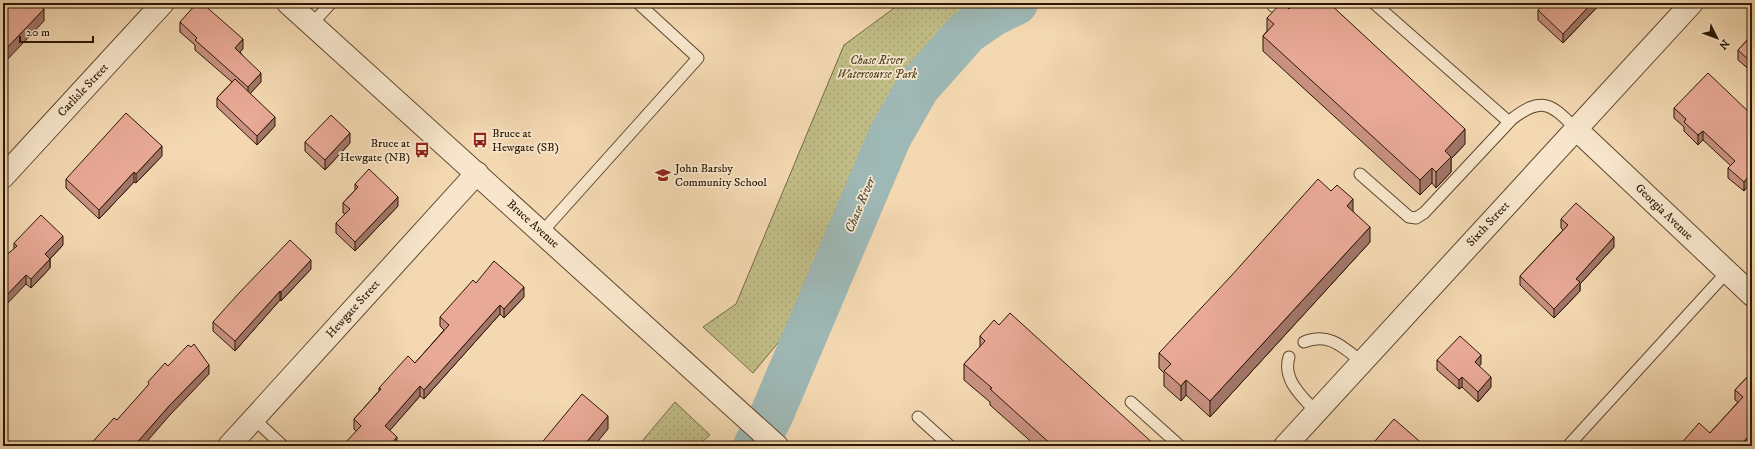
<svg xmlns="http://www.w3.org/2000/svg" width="1755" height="449" font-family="'IM FELL DW Pica',serif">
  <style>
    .green { fill: url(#green-dots); stroke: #766a46 }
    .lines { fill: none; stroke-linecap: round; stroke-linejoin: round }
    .river { stroke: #9eb8b5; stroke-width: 44 }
    .service-casing { stroke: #5d4730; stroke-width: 13 }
    .minor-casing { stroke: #5d4730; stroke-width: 24 }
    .tertiary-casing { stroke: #5d4730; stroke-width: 24 }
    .service { stroke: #f7e6cc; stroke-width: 11 }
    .minor { stroke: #f7e6cc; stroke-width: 22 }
    .tertiary { stroke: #f7e6cc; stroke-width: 22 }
    .wall { fill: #c89181; stroke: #2b1705 }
    .shaded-wall { fill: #a27669; stroke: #2b1705 }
    .building { fill: #e8a996; stroke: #2b1705 }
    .labels { text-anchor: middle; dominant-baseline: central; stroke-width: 3.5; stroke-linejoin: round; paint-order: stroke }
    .park-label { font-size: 12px; font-style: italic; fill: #58492c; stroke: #f7e6cc }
    .street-label { font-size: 12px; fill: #2b1705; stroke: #f7e6cc }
    .poi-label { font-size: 12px; fill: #2b1705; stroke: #f7e6cc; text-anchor: start }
    .water-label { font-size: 13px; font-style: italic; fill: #534f43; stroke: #f7e6cc }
  </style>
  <defs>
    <pattern id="green-dots" width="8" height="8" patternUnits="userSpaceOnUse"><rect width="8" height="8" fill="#c1bd87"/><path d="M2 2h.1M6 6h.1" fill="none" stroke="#a6a273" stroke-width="1.8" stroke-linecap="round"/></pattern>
  </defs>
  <rect width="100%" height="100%" fill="#f3d8b1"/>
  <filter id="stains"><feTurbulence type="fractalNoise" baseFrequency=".005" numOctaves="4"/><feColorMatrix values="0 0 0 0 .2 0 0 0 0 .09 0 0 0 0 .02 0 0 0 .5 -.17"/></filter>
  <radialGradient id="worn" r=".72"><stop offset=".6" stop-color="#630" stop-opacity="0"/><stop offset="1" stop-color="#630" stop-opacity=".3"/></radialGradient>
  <path class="green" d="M901,3h123l-29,14 -54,42 -45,42 -14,18 -22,47 -13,42 -12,53 -38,59 -44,53 -50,-46 33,-23 108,-259z
    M675,402l35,33 -13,11h-59z"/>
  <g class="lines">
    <path class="river" d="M755,446l16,-30 119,-280 28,-49 49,-55 25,-17 24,-12"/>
    <defs>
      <path id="service" d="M1374,3l135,119
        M1273,6l3,-3
        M311,25l20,-22
        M1360,174l49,43 7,1 8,-5 88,-94c31,-24 40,-14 64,10
        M542,232l156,-174 -60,-55
        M1304,342c25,-10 39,5 58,20
        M1289,357c-7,23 13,39 27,55
        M1131,402l49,44
        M918,417l32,29
        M254,419l29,27
        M1568,446l159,-174"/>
      <path id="minor" d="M1576,129l176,166
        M3,177l160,-174
        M229,446l248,-273"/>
      <path id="tertiary" d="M288,3l489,443
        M1285,446l407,-443"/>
    </defs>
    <use href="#service" class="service-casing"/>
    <use href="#minor" class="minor-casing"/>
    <use href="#tertiary" class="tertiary-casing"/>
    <use href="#service" class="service"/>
    <use href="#minor" class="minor"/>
    <use href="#tertiary" class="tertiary"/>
  </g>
  <path class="wall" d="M1545,3h56l-38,40 -25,-23v-10z
    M1289,9l176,135 -14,15v13l-15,16 -4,-5 -12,12 -157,-144v-15l4,-5v-13z
    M180,22l63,27 -3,3 21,30 -11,11 25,33 -18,19 -40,-38v-9l15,-16 -37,-32v-5l-15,-13z
    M1752,35v37l-14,-12v-10z
    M1674,108l78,7 -8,76 -16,-13v-10l3,-2 -28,-26 -5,5 -14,-14v-4l-10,-9z
    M305,142l45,1 -25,27 -20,-19z
    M162,156l-26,27 -2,-1 -35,37 -33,-31v-9z
    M355,184l43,22 -43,45 -19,-18v-10l9,-9 -2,-1v-10l12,-13z
    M1353,211l17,31 -160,175 -24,-22 -5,6 -17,-15v-13l-5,-5v-15z
    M1561,219l53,28 -34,37v7l-26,27 -34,-33v-9l43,-46 -2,-2z
    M14,243l49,2 -13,14v9l-19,20 -5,-4 -12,-35z
    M311,269l-30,32 -1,-1 -45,51 -22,-20v-9z
    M476,283l48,14 -20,21 -4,-4 -76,85 -4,-3 -31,35 8,15 -41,-15 -2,-2v-10l25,-28v-3l36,-25 29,-33 -4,-4v-9z
    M999,325l157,121h-120l-46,-41v-3l-26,-22v-16l16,-17v-11z
    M1437,360l44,4 -2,2 12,21 -13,15 -16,-15 -3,2 -22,-19z
    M1752,372v69l-4,5h-69l31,-13 28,-31 -3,-2v-10z
    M1375,441l50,5h-50z"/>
  <path class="shaded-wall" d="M1592,3h9l-38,40v-9z
    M44,9v12l-41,43v-12z
    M243,39v10l-8,8v-9z
    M261,73v9l-13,14v-9z
    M275,117v9l-18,19v-9z
    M1465,129v15l-14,15v13l-15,16v-16l9,-21z
    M1703,131v9l-5,5v-10z
    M350,133v10l-25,27v-10z
    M162,146v10l-26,27v-9z
    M1432,168v15l-12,12v-15z
    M134,172v10l-35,37v-9z
    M1752,172v9l-8,10v-9z
    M398,197v9l-43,45v-9z
    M1353,199v15l-6,-8z
    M1370,227v15l-160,175v-16z
    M63,236v9l-18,19v-10z
    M1614,237v10l-34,37v7l-26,27v-9l22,-30z
    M50,259v9l-19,20v-9z
    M311,260v9l-30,32v-9z
    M26,275v9l-23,24v-9z
    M524,287v10l-20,21v-9z
    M280,291v9l-45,51v-10z
    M500,305v9l-76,85v-9z
    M1481,355v9l-6,8v-10z
    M209,365v9l-40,42 -26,30h-9l35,-40z
    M1462,377v10l-3,2v-9z
    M1491,377v10l-13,15v-10z
    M1186,380v15l-5,6v-15z
    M420,386v10l-35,40v-10z
    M608,416v13l-14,17h-9v-2z
    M1752,432v9l-4,5h-8z
    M397,437v9h-8z"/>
  <path class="building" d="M13,3h24l7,6 -41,43v-39z
    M197,3h5l41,36 -8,9 26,25 -13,14 -53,-47 2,-2 -17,-16z
    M1281,3h2l6,6 5,-6h35l136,126 -20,22 6,6 -15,15 -4,-4 -12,12 -157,-144 11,-12 -7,-6z
    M1545,3h47l-29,31 -25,-24z
    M1752,35v28l-14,-13z
    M1708,73l44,42v57l-8,10 -16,-14 7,-7 -32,-30 -5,4 -14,-13 2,-3 -12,-11z
    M235,79l40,38 -18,19 -40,-38z
    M126,113l36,33 -26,28 -2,-2 -35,38 -33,-31z
    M331,115l19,18 -25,27 -20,-18z
    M369,169l29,28 -43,45 -19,-19 14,-14 -7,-6 15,-16 -3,-3z
    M1318,179l13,12 6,-6 16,14 -6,7 23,21 -160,174 -24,-21 -5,6 -17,-15 7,-7 -12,-11 73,-78z
    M1576,203l38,34 -38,42 4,3 -26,27 -34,-33 48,-51 -7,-6z
    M41,215l22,21 -18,18 5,5 -19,20 -5,-4 -23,24v-41l14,-12 -3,-3z
    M290,240l21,20 -30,32 -1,-1 -45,50 -22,-19 26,-29z
    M494,261l30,26 -20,22 -4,-4 -76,85 -4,-4 -35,40 12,11 -8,9h-47l19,-20 -7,-7 27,-30 -2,-1 29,-32 7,7 34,-38 -9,-8 33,-37 3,3z
    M1010,313l146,133h-103l-63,-57 2,-1 -28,-24 21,-23 -5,-5 14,-16 5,5z
    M1460,336l21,19 -6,7 16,15 -13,15 -16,-15 -3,3 -22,-20z
    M194,344l15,21 -40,41 -35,40h-45l25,-28 3,2 32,-36 -1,-2 17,-19 3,3 20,-21 3,2z
    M1752,372v60l-12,14h-61l20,-23 11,10 33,-36 -8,-7z
    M582,394l26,22 -23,28 2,2h-48z
    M1394,419l31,27h-44l-6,-5z"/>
  <defs>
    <symbol id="bus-bare" viewBox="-9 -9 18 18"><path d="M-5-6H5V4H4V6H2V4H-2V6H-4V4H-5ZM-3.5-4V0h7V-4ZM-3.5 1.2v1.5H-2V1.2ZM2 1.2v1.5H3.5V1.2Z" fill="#8f2418" stroke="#f7e6cc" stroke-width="2.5" paint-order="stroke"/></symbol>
    <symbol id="school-bare" viewBox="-9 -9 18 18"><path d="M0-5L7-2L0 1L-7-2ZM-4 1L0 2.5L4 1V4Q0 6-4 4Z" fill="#8f2418" stroke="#f7e6cc" stroke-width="2.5" paint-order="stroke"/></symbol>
  </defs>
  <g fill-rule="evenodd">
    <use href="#bus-bare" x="469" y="129" width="22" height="22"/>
    <use href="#bus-bare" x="411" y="139" width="22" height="22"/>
    <use href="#school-bare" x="652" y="164" width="22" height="22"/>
  </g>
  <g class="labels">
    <g class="park-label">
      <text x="877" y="60">Chase River<tspan x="877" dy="14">Watercourse Park</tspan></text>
    </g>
    <g class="street-label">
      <text transform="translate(83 90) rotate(-47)">Carlisle Street</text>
      <text transform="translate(1664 212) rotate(44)">Georgia Avenue</text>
      <text transform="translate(533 224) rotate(42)">Bruce Avenue</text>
      <text transform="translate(1488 224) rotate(-47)">Sixth Street</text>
      <text transform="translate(353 309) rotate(-48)">Hewgate Street</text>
    </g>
    <g class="poi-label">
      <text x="492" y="133">Bruce at<tspan x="492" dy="14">Hewgate (SB)</tspan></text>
      <text x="410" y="143" text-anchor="end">Bruce at<tspan x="410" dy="14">Hewgate (NB)</tspan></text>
      <text x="675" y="168">John Barsby<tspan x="675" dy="14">Community School</tspan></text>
    </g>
    <g class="water-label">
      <text transform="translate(860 205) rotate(-67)">Chase River</text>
    </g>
  </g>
  <rect width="1755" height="449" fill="none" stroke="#f3d8b1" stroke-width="16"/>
  <rect x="4" y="4" width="1747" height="441" fill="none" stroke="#2b1705" stroke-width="2"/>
  <rect x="8" y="8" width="1739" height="433" fill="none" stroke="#2b1705"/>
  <g transform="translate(1717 38) rotate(132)" stroke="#f7e6cc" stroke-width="3" paint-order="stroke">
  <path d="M0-3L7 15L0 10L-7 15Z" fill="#2b1705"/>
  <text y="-6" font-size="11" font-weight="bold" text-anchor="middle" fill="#2b1705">N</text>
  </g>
  <path d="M20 36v6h73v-6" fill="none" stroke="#2b1705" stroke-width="2"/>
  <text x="26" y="36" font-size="12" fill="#2b1705" stroke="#f7e6cc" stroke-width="3" paint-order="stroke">20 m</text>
  <rect width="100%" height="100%" filter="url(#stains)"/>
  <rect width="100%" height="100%" fill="url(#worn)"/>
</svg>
